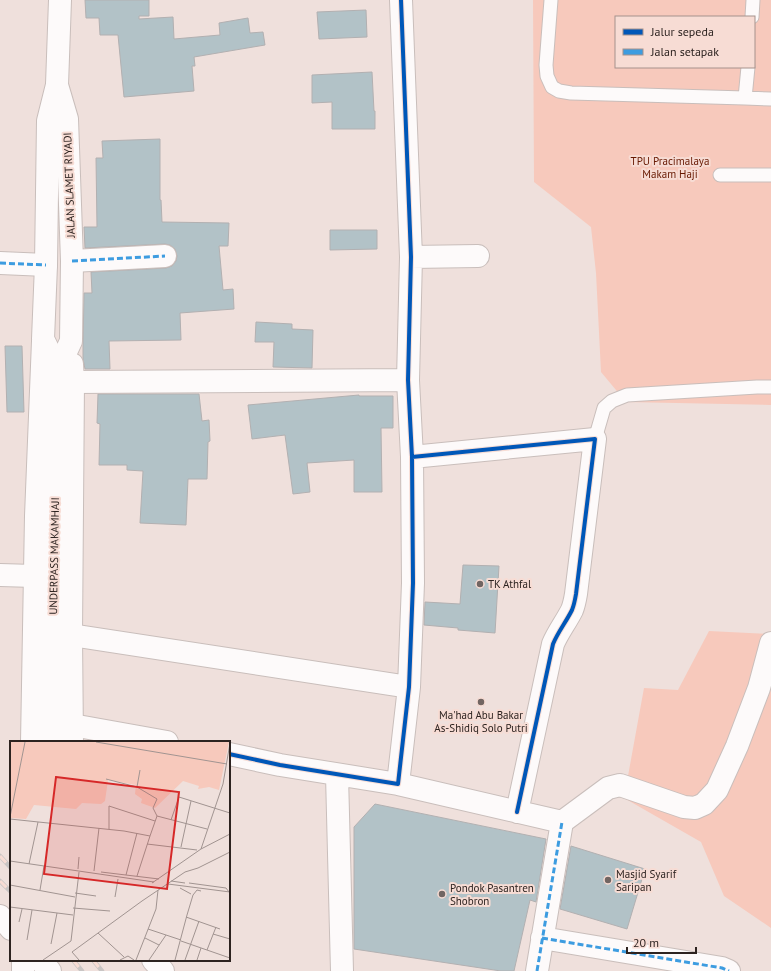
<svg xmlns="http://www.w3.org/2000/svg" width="771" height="971" font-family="'PT Sans',sans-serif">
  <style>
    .green { fill: #f7c9bc; fill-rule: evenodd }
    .building { fill: #b2c2c7; stroke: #b2b0b1 }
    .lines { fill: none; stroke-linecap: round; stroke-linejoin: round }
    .lane-casing { stroke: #c9bebb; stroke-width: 15 }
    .street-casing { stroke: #c9bebb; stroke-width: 24 }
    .secondary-casing { stroke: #c9bebb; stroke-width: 24 }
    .primary-casing { stroke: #c9bebb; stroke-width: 24 }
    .lane { stroke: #fdfafa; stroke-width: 13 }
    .street { stroke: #fdfafa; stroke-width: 22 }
    .secondary { stroke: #fdfafa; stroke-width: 22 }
    .primary { stroke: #fdfafa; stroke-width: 22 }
    .rail-casing { stroke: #c9c5c4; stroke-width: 4.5 }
    .rail { stroke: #f7dcd4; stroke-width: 3; stroke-dasharray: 9; stroke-linecap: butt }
    .quiet { stroke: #3d9ce0; stroke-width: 3; stroke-dasharray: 6 3; stroke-linecap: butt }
    .cycleway-casing { stroke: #f7dcd4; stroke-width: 6 }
    .cycleway { stroke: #0057b8; stroke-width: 4 }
    .poi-dot { fill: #716562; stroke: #f7dcd4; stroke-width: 1.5 }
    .labels { text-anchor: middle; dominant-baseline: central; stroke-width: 4; stroke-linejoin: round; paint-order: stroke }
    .park-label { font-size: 11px; fill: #671800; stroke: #f7dcd4 }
    .street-label { font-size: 11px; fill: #2d2320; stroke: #f7dcd4 }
    .poi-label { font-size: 11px; fill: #2d2320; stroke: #f7dcd4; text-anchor: start }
    .inset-road { fill: none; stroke: #a19491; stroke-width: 1 }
    .view { fill: #d62828; fill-opacity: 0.15; stroke: #d62828; stroke-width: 2 }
    .inset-edge { fill: none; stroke: #2d2320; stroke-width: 2 }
  </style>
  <rect width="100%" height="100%" fill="#efe0dc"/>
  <path class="green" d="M533,0h238v405l-145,-3 -25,-30 -5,-99 -5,-46 -57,-45zM616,17h138v50h-138z
    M709,631l62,3v294l-47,-32 -23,-54 -77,-44 20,-110 34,2z"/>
  <path class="building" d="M85,0h64v16h-10v3l34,-2 1,22 46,-4 -1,-12 29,-5 2,15 13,-1 2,13 -71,12 1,9h-3l2,25 -70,6 -6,-62h-18l-1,-17h-13z
    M366,10l1,27 -48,2 -2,-27z
    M372,72l2,39h1v18h-43v-27l-20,1v-28z
    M160,139v61h1l1,22 67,1 -1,23h-9l4,44 10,-1 1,20 -54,4 1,27 -72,1 1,28h-25l-2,-10v-15l1,-51h8l-1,-21 75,-4 6,-2 4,-5 1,-5 -2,-7 -5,-4 -5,-1 -80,4 -1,-21h13l-1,-69h7l-1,-17z
    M330,230h47v19l-47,1z
    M256,322l36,2v5l21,1 -1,38 -39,-1 1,-25h-19z
    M5,346h17l2,66h-17z
    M98,394h101l3,27 7,-1 1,21 -2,1 -1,37h-19l-2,46 -46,-2 3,-52 -16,-1v-5h-28l1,-41 -3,-1z
    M359,395v1h34v32h-12l1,64h-28v-32l-47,3 3,29 -17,2 -8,-59 -33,4 -4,-34z
    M463,565l36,1 -4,67 -37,-3v-2l-34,-3 1,-23 35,2z
    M375,804l171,35 -10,63 -6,-2 -16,71h-13l-147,-22v-122z
    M571,846l74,23 -18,60 -67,-20z"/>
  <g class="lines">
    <defs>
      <path id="lane" d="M551,0l-5,65 1,11 5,11 7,4 12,2 174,5
        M752,17l1,-17
        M748,67l-3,31 26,1
        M720,175h51
        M595,439l9,-31 8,-7 15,-6 130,-8h14"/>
      <path id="street" d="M411,257l67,-1
        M72,261l93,-5
        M0,263l46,2
        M73,382l335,-2
        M412,457l183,-18 -19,155c-1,6 -2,11 -4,16 -6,12 -14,22 -19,34l-36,168
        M0,575l34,1
        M71,635l338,52
        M72,725l95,17
        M229,754l51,11 118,19 11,-97 4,-104 -1,-126 -4,-77 3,-123 -10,-257
        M337,775l5,196
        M398,784l164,38 46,-34 12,-3 64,22 11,1 9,-4 13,-14 20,-44 22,-58 12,-45
        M0,916l11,13
        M542,938l180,30 7,3
        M40,960l10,11
        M537,971l25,-149"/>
      <path id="secondary" d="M32,742l4,-226 7,-175
        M50,742l8,-373 -15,-30 3,-74 2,-144 9,-36
        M72,742l-1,-107 2,-253 -1,-18
        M23,960v11
        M153,960l10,11"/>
      <path id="primary" d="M58,369l13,-28 1,-80 -5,-142 -10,-34 3,-85"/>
    </defs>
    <use href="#lane" class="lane-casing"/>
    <use href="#street" class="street-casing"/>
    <use href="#secondary" class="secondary-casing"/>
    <use href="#primary" class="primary-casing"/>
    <use href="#lane" class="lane"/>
    <use href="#street" class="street"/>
    <use href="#secondary" class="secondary"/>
    <use href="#primary" class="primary"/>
    <defs>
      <path id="rail" d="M0,856l11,12
        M0,881l11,11
        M73,960l9,11
        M93,960l9,11"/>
    </defs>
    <use href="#rail" class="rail-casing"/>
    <use href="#rail" class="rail"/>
    <path class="quiet" d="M72,261l93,-5
      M0,263l46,2
      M542,938l180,30 7,3
      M537,971l25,-149"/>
    <defs>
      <path id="cycleway" d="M412,457l183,-18 -19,155c-1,6 -2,11 -4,16 -6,12 -14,22 -19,34l-36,168
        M229,754l51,11 118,19 11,-97 4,-104 -1,-126 -4,-77 3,-123 -10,-257"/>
    </defs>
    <use href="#cycleway" class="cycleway-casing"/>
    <use href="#cycleway" class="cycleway"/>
  </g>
  <g class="poi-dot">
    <circle cx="480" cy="584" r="4"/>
    <circle cx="481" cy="702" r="4"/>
    <circle cx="608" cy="880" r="4"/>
    <circle cx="442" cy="894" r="4"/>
  </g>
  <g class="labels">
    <g class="park-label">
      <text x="670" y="161">TPU Pracimalaya<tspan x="670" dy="13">Makam Haji</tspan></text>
    </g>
    <g class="street-label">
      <text transform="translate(69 185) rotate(-92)">JALAN SLAMET RIYADI</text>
      <text transform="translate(54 556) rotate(-89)">UNDERPASS MAKAMHAJI</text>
    </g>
    <g class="poi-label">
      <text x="488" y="584">TK Athfal</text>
      <text x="481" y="715" text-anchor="middle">Ma'had Abu Bakar<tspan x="481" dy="13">As-Shidiq Solo Putri</tspan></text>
      <text x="616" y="874">Masjid Syarif<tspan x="616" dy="13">Saripan</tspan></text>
      <text x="450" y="888">Pondok Pasantren<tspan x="450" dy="13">Shobron</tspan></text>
    </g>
  </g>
  <g transform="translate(10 741)">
    <rect width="220" height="220" fill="#efe0dc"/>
    <path d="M0,1h219l-10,48 -10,-3 -11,2 1,-3 -16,-5 -28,27 -14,-5 1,-4 -7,-5 1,-9 -28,-5 -3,21 -4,3 -19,-1 -6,6 -42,-4 -8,14 -15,-1 -1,4z" fill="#f7c9bc"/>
    <path class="inset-road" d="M86,1l131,22M130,29l-3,17 20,12 -4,9 4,8 -7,20M96,38l31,8M147,75l50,13M0,76l15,-75M0,78l114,12 26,5 -13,40M161,79l8,-23 51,16M99,88v-23l46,15M137,103l50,6M171,106l10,-46M191,108l29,-15M0,120l144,21M19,123l9,-42M68,128l1,-12M84,130l5,-43M91,131l58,7M116,134l11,-42M161,140l14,2M142,142l49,-34 22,-65 7,-41M179,142l37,5 3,4M158,143l62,8M0,144l65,12M170,147l11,6M30,149l4,-24M65,152l21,3M105,156l3,-18M0,166l63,8M63,167l37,3M177,174l6,-20 4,-5 4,1M176,176l34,12M9,181l3,-13M138,188l33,11M88,192l26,24M203,193l17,5M135,197l14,7M17,199l5,-30M171,200l49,17M41,203l6,-31M197,209l9,-23M33,219l28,-19 8,-69M69,219l-7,-8 70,-51 43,-29 13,-4 32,-16M110,219l8,-4 6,4M126,219l20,-51 2,-19M139,219l17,-25M165,219l12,-45M175,219l14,-39M187,219l4,-12"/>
    <path class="view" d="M46,36l123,15 -12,97 -123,-15z"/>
    <rect width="220" height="220" class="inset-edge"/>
  </g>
  <rect x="615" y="16" width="140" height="52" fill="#f7dcd4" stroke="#a6928c"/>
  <rect x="623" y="29" width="20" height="6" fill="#0057b8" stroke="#a6928c"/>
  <text x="651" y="36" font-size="12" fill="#2d2320">Jalur sepeda</text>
  <rect x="623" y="49" width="20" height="6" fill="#3d9ce0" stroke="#a6928c"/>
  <text x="651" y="56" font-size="12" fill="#2d2320">Jalan setapak</text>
  <path d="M627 947v6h69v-6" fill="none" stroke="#2d2320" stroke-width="2"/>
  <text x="633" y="947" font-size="12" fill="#2d2320" stroke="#f7dcd4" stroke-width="3" paint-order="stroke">20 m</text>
</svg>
